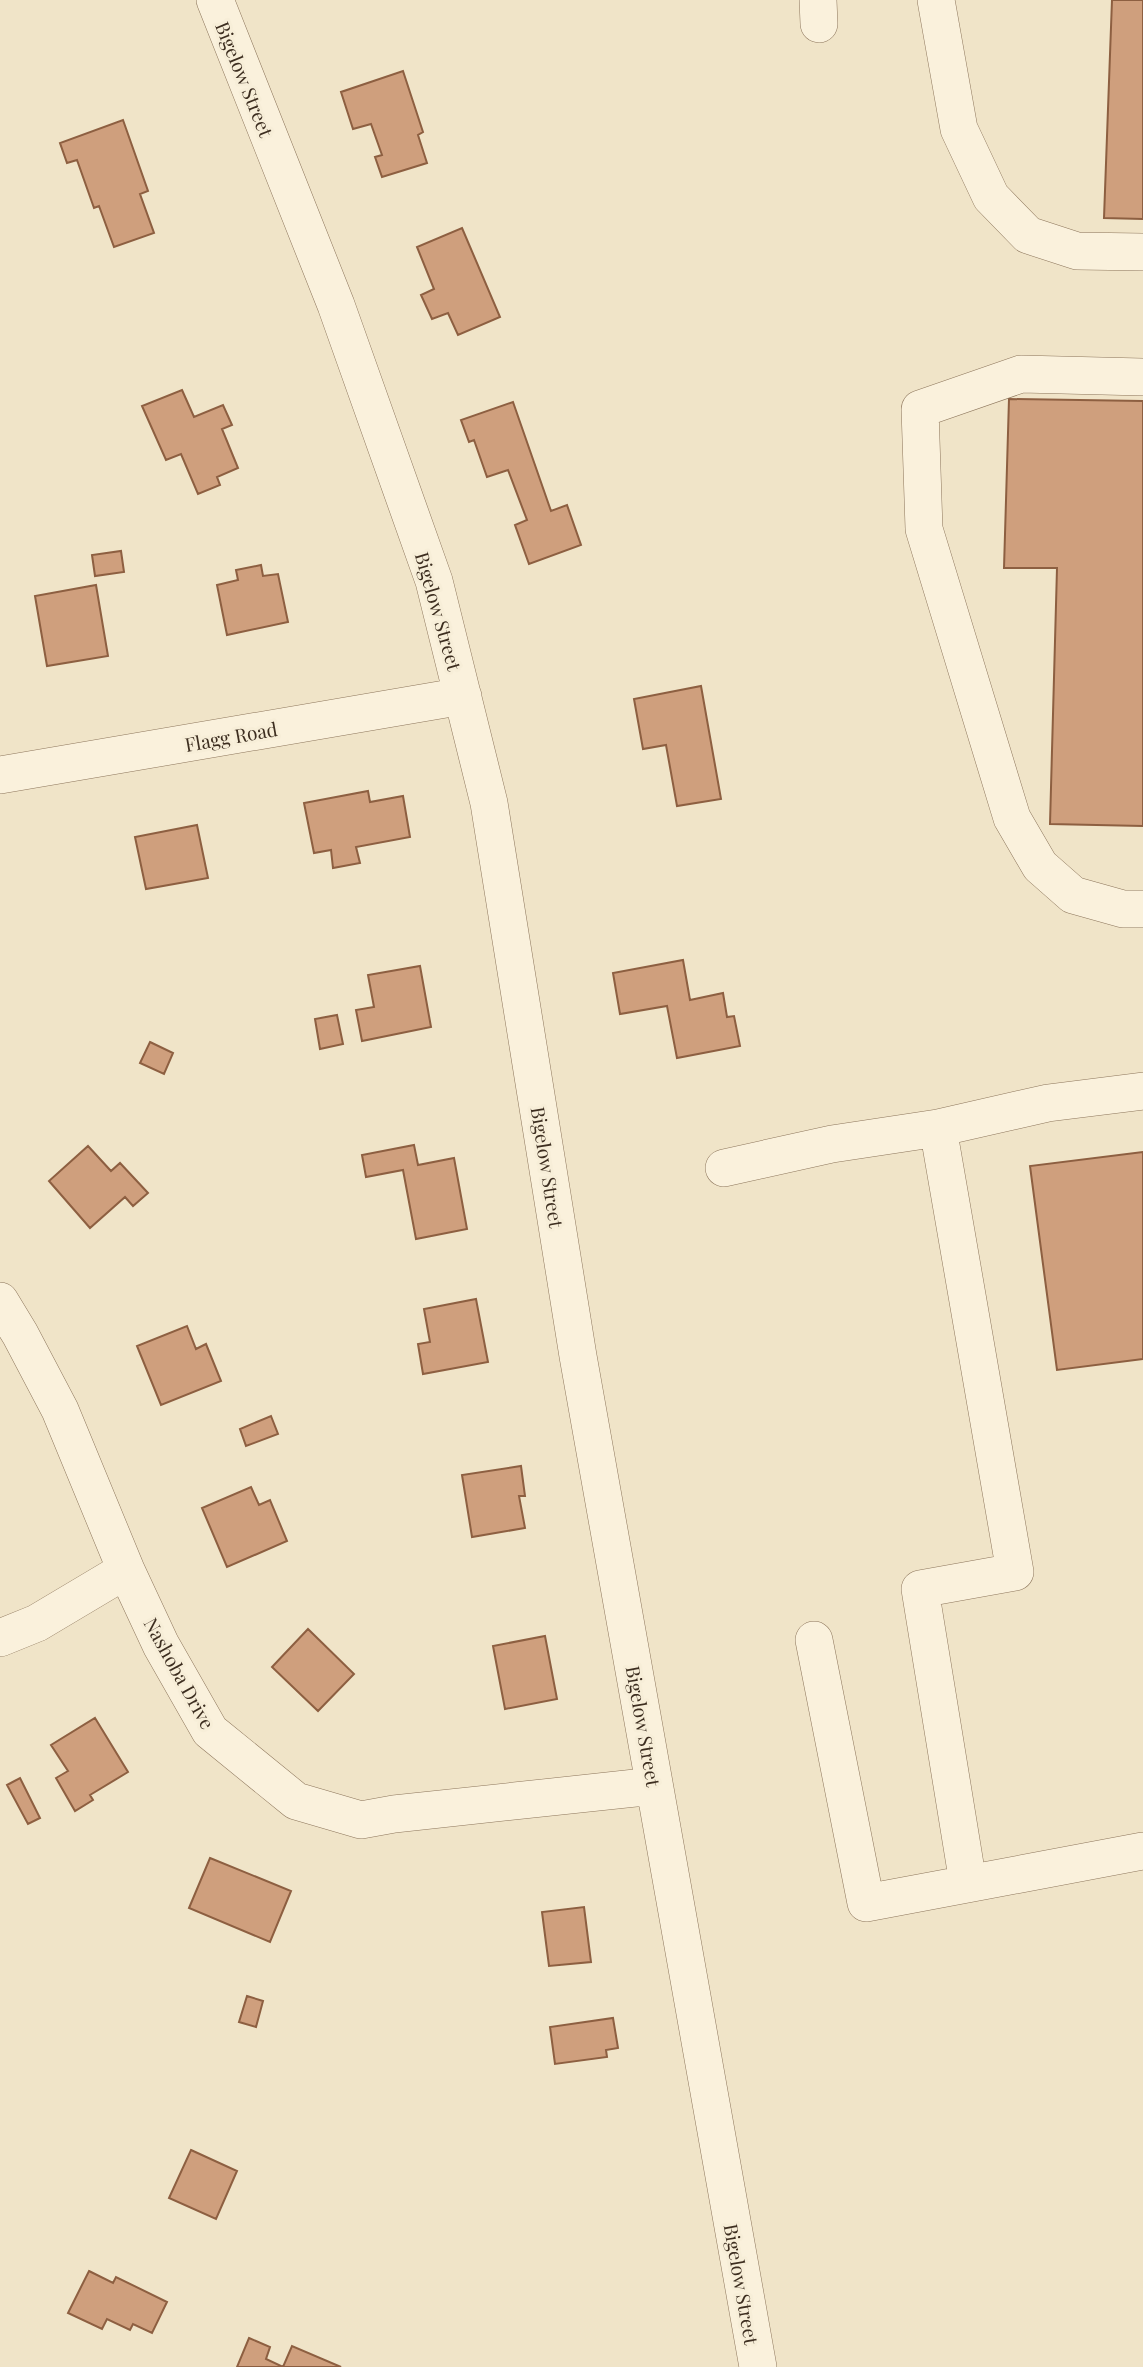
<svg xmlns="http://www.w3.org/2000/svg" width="1143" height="2367" font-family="'Playfair Display',serif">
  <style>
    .building { fill: #cf9f7d; stroke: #8d5f41; stroke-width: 2 }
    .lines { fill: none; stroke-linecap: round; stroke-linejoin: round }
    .minor-casing { stroke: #8d765c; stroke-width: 38 }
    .minor { stroke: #faf1dc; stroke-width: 37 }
    .labels { text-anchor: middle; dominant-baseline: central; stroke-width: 6; stroke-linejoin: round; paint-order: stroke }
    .street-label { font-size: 19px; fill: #3d2e20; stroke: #f7eed8 }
  </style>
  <rect width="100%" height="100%" fill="#f0e4c8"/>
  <path class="building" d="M1112,0h31v219l-39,-1z
    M403,71l20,61 -5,3 9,28 -45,14 -7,-20 7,-2 -11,-31 -18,5 -12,-37z
    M123,120l25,71 -8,3 14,39 -40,14 -15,-41 -5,2 -17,-48 -10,3 -7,-20z
    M462,228l38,89 -42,18 -10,-22 -16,6 -11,-24 13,-6 -17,-42z
    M182,390l12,27 29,-12 9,20 -10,4 16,39 -21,9 3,8 -22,9 -17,-40 -15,6 -24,-54z
    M1009,399l134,2v425l-93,-2 7,-256h-53z
    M513,402l38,109 16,-6 14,40 -52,19 -14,-39 12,-5 -19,-50 -21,7 -13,-37 -5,2 -8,-22z
    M121,551l3,21 -29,4 -3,-21z
    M261,565l2,11 15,-2 10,48 -61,13 -10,-50 21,-5 -2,-10z
    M96,585l12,71 -61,10 -12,-70z
    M701,686l20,113 -44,7 -11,-61 -23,4 -9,-50z
    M368,791l2,11 33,-6 7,41 -54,10 4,16 -27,5 -2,-18 -17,3 -10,-50z
    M197,825l11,53 -62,11 -11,-52z
    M683,960l7,40 33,-7 4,24 7,-1 6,30 -63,12 -10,-52 -47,8 -7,-41z
    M420,966l11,61 -69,14 -6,-31 18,-3 -6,-32z
    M337,1015l6,29 -23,5 -5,-30z
    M150,1042l23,11 -9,21 -24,-11z
    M414,1145l4,20 36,-7 13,71 -51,10 -13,-69 -37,7 -4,-22z
    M88,1146l23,25 9,-8 28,30 -15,13 -8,-9 -35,31 -41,-47z
    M1143,1152v207l-86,11 -27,-204z
    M476,1299l12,63 -65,12 -5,-30 12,-2 -6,-33z
    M187,1326l9,23 10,-5 15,37 -60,24 -24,-59z
    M271,1416l7,18 -32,12 -6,-17z
    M521,1466l4,30h-6l6,32 -53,9 -10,-62z
    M251,1487l8,18 11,-5 17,41 -60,26 -25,-59z
    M308,1629l46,45 -36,37 -46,-44z
    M545,1636l12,63 -52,10 -12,-63z
    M95,1718l33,54 -38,23 3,5 -18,11 -19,-33 12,-7 -17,-26z
    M20,1778l20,40 -12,6 -21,-39z
    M210,1858l81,33 -21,51 -81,-34z
    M584,1907l7,55 -42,4 -7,-54z
    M247,1996l16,5 -7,26 -17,-5z
    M613,2018l5,30 -12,2 1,7 -52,7 -5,-37z
    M191,2150l46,21 -21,48 -47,-21z
    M89,2271l24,12 3,-6 51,25 -15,31 -19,-9 -3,6 -23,-11 -5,10 -34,-16z
    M249,2338l21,9 -4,12 17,8 9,-21 49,21h-104z"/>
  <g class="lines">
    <defs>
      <path id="minor" d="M215,0l121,305 98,276 55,222 89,553 180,1011
        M818,0l1,24
        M936,0l23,129 32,68 37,38 49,16 66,1
        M1143,377l-122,-3 -101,35 4,120 88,289 28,48 33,29 50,14h20
        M0,775l463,-79
        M938,1128l77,444 -95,17 48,294
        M724,1168l108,-24 106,-16 110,-25 95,-12
        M0,1301l20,33 40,76 66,160 35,75 49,86 86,70 65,19 33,-6 260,-28
        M0,1638l37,-15 89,-53
        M814,1640l52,263 277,-52"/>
    </defs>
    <use href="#minor" class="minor-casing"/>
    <use href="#minor" class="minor"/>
  </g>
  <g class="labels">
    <g class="street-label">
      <text transform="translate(245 79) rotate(68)">Bigelow Street</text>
      <text transform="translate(439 611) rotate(74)">Bigelow Street</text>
      <text transform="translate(231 736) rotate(-10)">Flagg Road</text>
      <text transform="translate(548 1167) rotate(81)">Bigelow Street</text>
      <text transform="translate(180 1673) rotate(61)">Nashoba Drive</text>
      <text transform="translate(644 1726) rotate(80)">Bigelow Street</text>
      <text transform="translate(742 2284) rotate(80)">Bigelow Street</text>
    </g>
  </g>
</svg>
